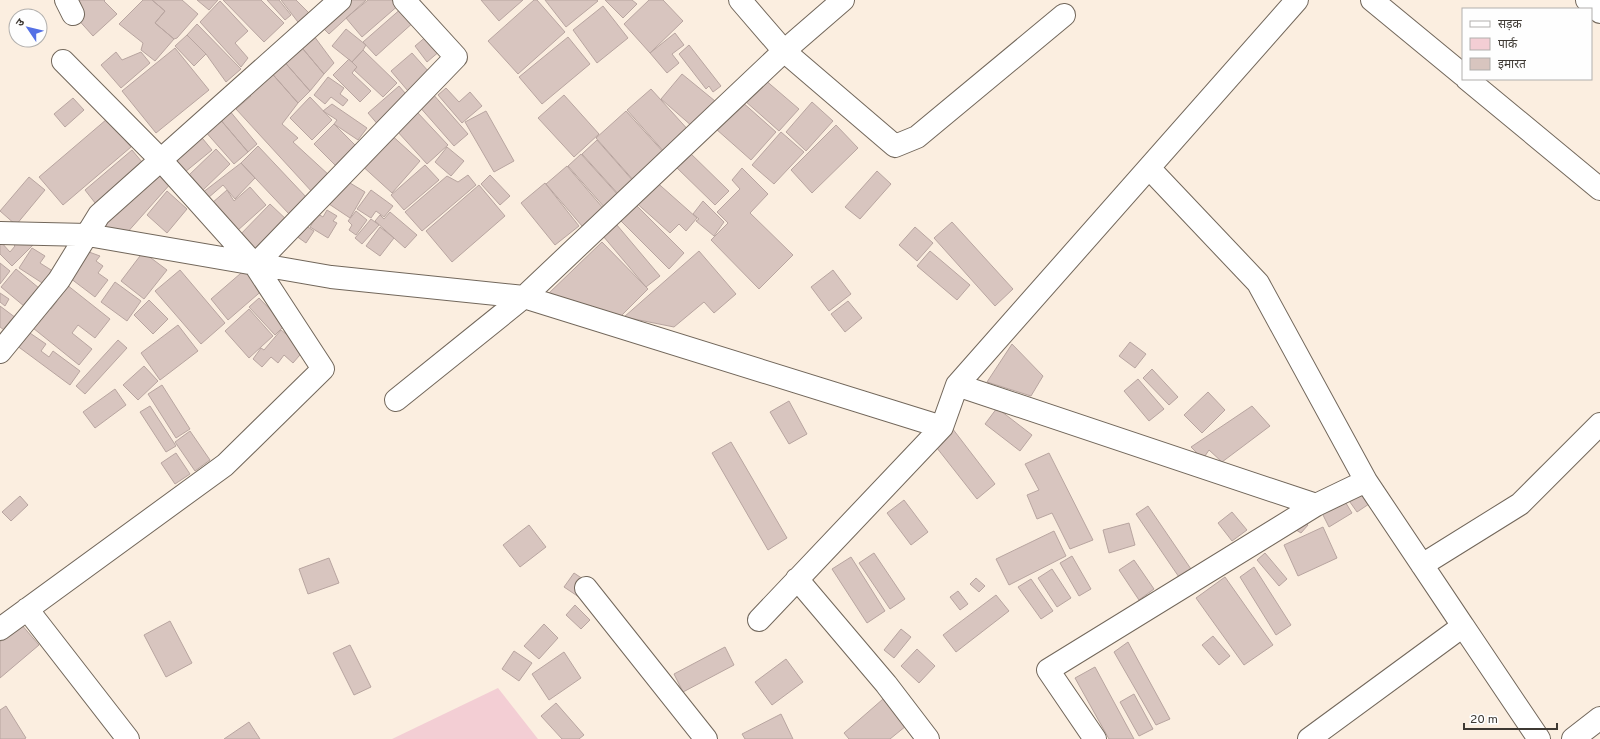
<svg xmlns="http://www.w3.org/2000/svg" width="1600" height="739" font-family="Overpass,'Noto Sans Devanagari',sans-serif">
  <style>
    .green { fill: #f3ced4 }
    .building { fill: #d8c5bf; stroke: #b8a5a0 }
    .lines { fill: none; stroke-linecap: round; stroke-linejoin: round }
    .minor-casing { stroke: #72675b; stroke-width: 24 }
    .minor { stroke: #fff; stroke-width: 22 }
  </style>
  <rect width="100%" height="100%" fill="#fbeee0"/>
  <path class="green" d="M498,688l40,51h-146z"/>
  <path class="building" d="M72,0h33l-1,1 13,13 -24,22 -27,-30z
    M143,0h9l13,11 -10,12 19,16 -19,22 -14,-11 2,-7 -24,-19z
    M152,0h30l16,14 -21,24 -3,1 -19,-16 10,-12z
    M197,0h21l-9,10z
    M223,0h38l23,23 -20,19z
    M267,0h12l12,15 -6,5z
    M281,0h15l16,16 -11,10z
    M347,0h19l-37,34 -9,-9z
    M368,0h28l4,4 -38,33 -16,-19z
    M481,0h42l-24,21z
    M534,0h3l28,32 -47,42 -30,-33z
    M545,0h52l1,1 -32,26z
    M605,0h27l5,4 -14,14z
    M649,0h14l20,21 -33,32 -26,-29z
    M220,1l28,30 -13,12 13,15 -7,9 -41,-45z
    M603,6l25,32 -31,25 -24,-33z
    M403,7l12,14 -39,35 -13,-14z
    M197,24l44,45 -15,13 -20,-28 -19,-19z
    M346,29l20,16 -3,5 -11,12 -20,-16z
    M311,32l23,31 -10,11 -26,-31z
    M675,33l9,12 -12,9 7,9 -12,10 -17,-20z
    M187,35l19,19 -12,12 -19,-20z
    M428,35l13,15 -14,12 -12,-16z
    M568,37l22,27 -48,40 -23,-27z
    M298,43l26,31 -14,17 -29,-33z
    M689,45l32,41 -8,6 -4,-6 -3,3 -27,-35z
    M175,48l34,42 -53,43 -34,-42z
    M363,50l34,33 -14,14 -29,-27 3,-3 -5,-5z
    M116,52l6,8 19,-8 9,11 -29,25 -20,-23z
    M412,53l17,19 -21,19 -17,-20z
    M281,58l29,33 -12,12 -30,-34z
    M349,59l8,8 -5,6 19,18 -11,11 -27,-27z
    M268,69l30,34 -16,21 16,14 -5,4 37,34 -17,17 -77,-84 15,-13 -7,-5z
    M682,74l33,27 -22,26 -32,-28z
    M328,77l16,11 -4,6 8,6 -5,6 -12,-9 -6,7 -11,-9z
    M764,79l35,30 -20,22 -34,-30z
    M399,86l12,14 -31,27 -12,-14z
    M446,88l13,14 11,-10 12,14 -20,17 -24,-28z
    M651,89l40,44 -25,21 -39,-44z
    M432,93l36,41 -14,12 -36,-41z
    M564,95l35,39 -25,23 -36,-39z
    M310,97l22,23 -20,20 -22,-22z
    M73,98l11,12 -19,17 -11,-13z
    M741,101l35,31 -25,28 -35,-31z
    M812,102l21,19 -27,30 -20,-19z
    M332,104l35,24 -9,12 -24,-16 3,-4 -14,-9z
    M229,110l28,34 -9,8 -29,-34z
    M486,111l28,50 -20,11 -29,-50z
    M626,111l39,43 -30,28 -39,-44z
    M417,112l31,33 -21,19 -30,-33z
    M219,118l29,34 -14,12 -30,-34z
    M107,119l24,28 -68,58 -24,-28z
    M334,124l23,23 -20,20 -23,-23z
    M836,125l22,23 -46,45 -21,-23z
    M388,132l32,29 -28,32 -33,-30z
    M781,132l23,20 -30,32 -22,-19z
    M198,133l14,17 -27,22 -14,-17z
    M597,140l37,42 -14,14 -38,-42z
    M258,146l49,52 -18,16 -48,-51z
    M447,147l17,14 -13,15 -16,-14z
    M216,149l14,15 -28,27 -14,-15z
    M132,150l15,18 -48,40 -14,-18z
    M687,150l42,41 -14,14 -41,-40z
    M581,154l38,42 -14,12 -37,-42z
    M241,163l14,15 -20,21 -12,-14 -15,13 -6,-5z
    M425,165l14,15 -35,30 -13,-15z
    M567,166l36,42 -21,18 -36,-42z
    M153,167l19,15 -47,53 -32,-6z
    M742,168l26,26 -18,19 43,42 -34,34 -48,-49 17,-17 -11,-11 23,-23 -8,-9z
    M877,171l14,13 -31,35 -15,-12z
    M468,175l8,10 -54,46 -17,-19 42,-36 11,6z
    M490,175l20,21 -10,9 -19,-21z
    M29,177l16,13 -29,35 -16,-14z
    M653,179l44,39 -11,13 -7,-7 -9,9 -37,-33z
    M345,180l20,12 -15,26 -21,-14z
    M545,183l34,43 -24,19 -34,-42z
    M479,185l26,31 -53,46 -26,-31z
    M250,187l16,18 -29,26 -25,-28 15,-13 7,11z
    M371,190l22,16 -9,11 -8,-6 -5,7 -14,-9z
    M167,191l20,18 -20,24 -20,-18z
    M632,201l52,52 -15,16 -53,-53z
    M703,201l21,21 -10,14 -18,-15 3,-2 -6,-5z
    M270,204l19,18 -33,35 -20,-18z
    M327,210l10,6 -4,5 4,2 -9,15 -18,-11 8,-13 5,3z
    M356,211l11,9 -11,15 -7,-5 3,-5 -4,-4z
    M390,212l27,23 -12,13 -30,-27 5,-6 4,4z
    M611,218l49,58 -14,11 -48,-57z
    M371,219l8,6 -17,19 -7,-6z
    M300,222l14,9 -8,12 -14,-10z
    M952,222l61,67 -18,17 -61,-68z
    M380,227l14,11 -14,18 -14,-10z
    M915,227l18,16 -16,18 -18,-16z
    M22,235l11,10 -21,21 -12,-12v-13l10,11 5,-6 -2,-2z
    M602,242l46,47 -27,27 -74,-21z
    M32,248l13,8 -5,7 19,12 -9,13 -31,-20z
    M699,251l37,43 -22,19 -10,-11 -30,25 -50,-10z
    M930,251l40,34 -13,15 -40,-34z
    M89,252l11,4 -4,5 7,5 -5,7 10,7 -13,17 -25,-19z
    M143,252l24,18 -23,29 -23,-18z
    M0,263l10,8 -10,13z
    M248,267l17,21 -37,32 -17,-21z
    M16,269l29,24 -15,18 -29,-24z
    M180,270l45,53 -24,21 -46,-53z
    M833,270l18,24 -22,17 -18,-24z
    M62,281l48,38 -15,19 -17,-13 -6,8 20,16 -13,16 -51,-41 15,-21 8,6 6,-8 -7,-5z
    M115,282l26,19 -14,20 -26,-19z
    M0,293l9,6 -4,7 -5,-4z
    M259,298l26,27 -10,10 -26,-28z
    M149,300l19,19 -15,15 -19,-19z
    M848,301l14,17 -17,14 -14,-18z
    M0,306l20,15 -9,14 -11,-8z
    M249,309l24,27 -24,22 -24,-27z
    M178,325l20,26 -38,29 -19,-27z
    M281,330l24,19 -12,14 -9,-8 -6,8 -7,-6 -9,10 -9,-8 8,-11 3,2z
    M27,331l19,13 -5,7 8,6 4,-6 27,20 -10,14 -54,-40z
    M118,340l9,8 -42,46 -9,-8z
    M1130,342l16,12 -11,14 -16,-12z
    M1012,344l31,32 -12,20 -44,-14z
    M144,366l14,15 -20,19 -15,-15z
    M1152,369l26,28 -9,8 -26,-27z
    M1138,379l26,30 -15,12 -25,-30z
    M162,385l28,44 -14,9 -28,-44z
    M115,389l11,16 -31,23 -12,-16z
    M1208,392l17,18 -23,23 -18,-18z
    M789,401l18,33 -18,10 -19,-32z
    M150,406l26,40 -10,6 -26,-40z
    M1252,406l18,20 -48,36 -13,-12 -6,9 -12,-12z
    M997,408l35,27 -12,16 -35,-27z
    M952,428l43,56 -18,15 -44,-56z
    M190,431l20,29 -15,11 -20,-29z
    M731,442l56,96 -19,12 -56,-97z
    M176,453l14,21 -15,10 -14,-21z
    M1049,453l44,87 -23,9 -18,-36 -15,6 -10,-24 12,-5 -14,-26z
    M1362,482l13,18 -18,12 -12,-17z
    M20,496l8,9 -17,16 -9,-9z
    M904,500l24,32 -17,13 -24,-32z
    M1344,500l8,13 -23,14 -7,-14z
    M1148,506l45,66 -12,8 -45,-66z
    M1232,512l15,18 -15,11 -14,-18z
    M1300,519l8,6 -7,8 -8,-5z
    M1129,523l6,22 -26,8 -6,-23z
    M529,525l17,22 -26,20 -17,-22z
    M1323,527l14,31 -39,18 -14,-31z
    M1054,531l12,25 -57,29 -13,-26z
    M874,553l31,46 -15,10 -31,-46z
    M1265,553l22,26 -8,7 -22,-26z
    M1072,556l19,33 -12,7 -19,-33z
    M851,557l34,54 -18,12 -35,-54z
    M329,558l10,25 -31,11 -9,-25z
    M1134,560l20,29 -15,11 -20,-30z
    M1254,567l37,58 -15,10 -36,-58z
    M1052,569l19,29 -14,9 -19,-29z
    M574,573l15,10 -10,14 -15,-10z
    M1225,577l48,68 -29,20 -48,-67z
    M976,578l9,8 -6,6 -9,-8z
    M1031,579l22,32 -12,8 -23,-32z
    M958,591l10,13 -8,6 -10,-13z
    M996,595l13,16 -53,41 -13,-17z
    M575,605l15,15 -9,9 -15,-14z
    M170,621l22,42 -26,14 -22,-42z
    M21,624l18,21 -39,33v-36z
    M544,624l14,14 -19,21 -15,-13z
    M901,629l10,8 -17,21 -10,-8z
    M1213,636l17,20 -11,9 -17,-20z
    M1128,642l42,77 -14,6 -42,-73z
    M350,645l21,42 -17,8 -21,-42z
    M725,647l9,18 -51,27 -9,-18z
    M917,649l18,17 -16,17 -18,-17z
    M514,651l18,12 -13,18 -17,-12z
    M564,652l17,26 -32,22 -17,-26z
    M786,659l17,23 -31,23 -17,-23z
    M1095,667l39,72h-25l-34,-61z
    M1134,694l19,35 -14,7 -19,-34z
    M883,699l23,27 -16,13h-41l-5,-6z
    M556,703l28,32 -5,4h-17l-21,-23z
    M6,706l20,32 -2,1h-24v-29z
    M781,714l12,25h-48l-3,-5z
    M249,722l11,17h-36z"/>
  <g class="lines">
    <defs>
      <path id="minor" d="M66,0l7,14
        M740,0l44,51 111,95 22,-9 147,-122
        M1372,0l91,75
        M1587,0l13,12
        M1467,79l133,110
        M1149,168l109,115 108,198 -50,24
        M0,233l88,2 243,42 193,20 418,130
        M255,265l201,-208 -52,-57
        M0,352l59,-72 40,-65 241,-215
        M957,385l359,120 -268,165 47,69
        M396,400l128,-103 260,-246 59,-51
        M1422,565l98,-61 80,-80
        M797,579l89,105 42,55
        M586,588l120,151
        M27,609l101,130
        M759,620l183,-193 15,-42 340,-385
        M1463,626l76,113
        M0,629l225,-164 98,-96 -68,-104 -95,-106 -97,-98
        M1309,739l154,-113 -97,-145
        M1573,739l27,-21"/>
    </defs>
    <use href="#minor" class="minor-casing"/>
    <use href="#minor" class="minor"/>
  </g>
  <rect x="1462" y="8" width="130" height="72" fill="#fefefe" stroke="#b1afad"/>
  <rect x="1470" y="21" width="20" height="6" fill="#ffffff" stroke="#b1afad"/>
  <text x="1498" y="28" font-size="12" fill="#3e3933">सड़क</text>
  <rect x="1470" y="38" width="20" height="12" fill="#f3ced4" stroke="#b1afad"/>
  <text x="1498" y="48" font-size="12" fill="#3e3933">पार्क</text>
  <rect x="1470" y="58" width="20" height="12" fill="#d8c5bf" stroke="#b1afad"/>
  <text x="1498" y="68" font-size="12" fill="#3e3933">इमारत</text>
  <g transform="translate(28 28) rotate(305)"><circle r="19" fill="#fefefe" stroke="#b1afad"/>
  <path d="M0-3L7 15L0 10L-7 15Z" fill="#5470e5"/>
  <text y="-6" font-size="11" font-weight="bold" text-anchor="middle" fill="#3e3933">उ</text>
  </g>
  <path d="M1464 723v6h93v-6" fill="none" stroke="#3e3933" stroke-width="2"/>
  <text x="1470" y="723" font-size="12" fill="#3e3933" stroke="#fefefe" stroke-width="3" paint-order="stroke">20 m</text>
</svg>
